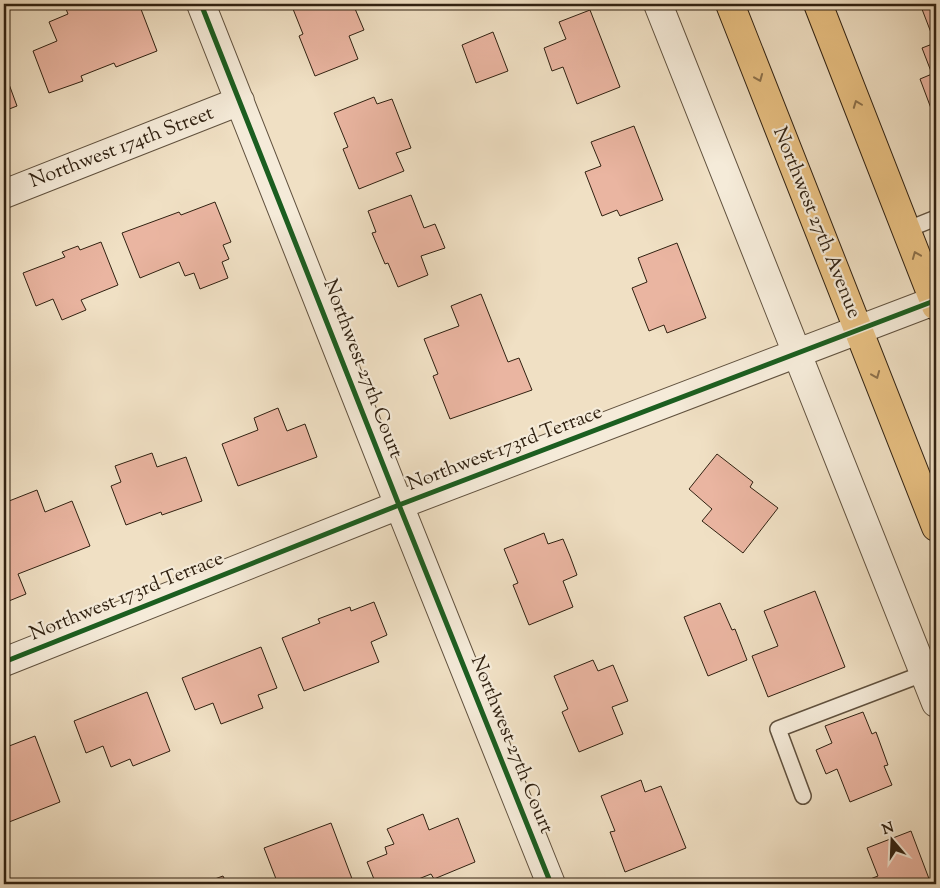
<svg xmlns="http://www.w3.org/2000/svg" width="940" height="888" font-family="'Sorts Mill Goudy',serif">
  <style>
    .building { fill: #eab5a1; stroke: #302111 }
    .lines { fill: none; stroke-linecap: round; stroke-linejoin: round }
    .lane-casing { stroke: #60513e; stroke-width: 18 }
    .street-casing { stroke: #60513e; stroke-width: 30 }
    .primary-casing { stroke: #302111; stroke-width: 30 }
    .lane { stroke: #f5ebd9; stroke-width: 15 }
    .street { stroke: #f5ebd9; stroke-width: 28 }
    .primary { stroke: #e8c082; stroke-width: 28 }
    .cycleway-casing { stroke: #f5ebd9; stroke-width: 8 }
    .cycleway { stroke: #1b5e20; stroke-width: 5 }
    .oneway { stroke: #8c704a }
    .labels { text-anchor: middle; dominant-baseline: central; stroke-width: 4.5; stroke-linejoin: round; paint-order: stroke }
    .street-label { font-size: 20px; fill: #302111; stroke: #f5ebd9 }
  </style>
  <rect width="100%" height="100%" fill="#f0e0c4"/>
  <filter id="stains"><feTurbulence type="fractalNoise" baseFrequency=".004" numOctaves="4"/><feColorMatrix values="0 0 0 0 .2 0 0 0 0 .09 0 0 0 0 .02 0 0 0 .5 -.17"/></filter>
  <radialGradient id="worn" r=".72"><stop offset=".6" stop-color="#630" stop-opacity="0"/><stop offset="1" stop-color="#630" stop-opacity=".3"/></radialGradient>
  <path class="building" d="M64,4h75l18,47 -41,16 -2,-4 -33,13 2,5 -34,12 -16,-42 24,-10 -8,-19 19,-8z
    M291,4h62l11,26 -15,6 9,23 -43,17 -16,-40 4,-2z
    M920,4h16v114l-1,1 -15,-40 12,-5 -10,-26 13,-5z
    M590,10l30,77 -43,17 -14,-37 -11,4 -8,-23 22,-9 -7,-17z
    M493,32l15,39 -32,12 -14,-38z
    M4,76h2l11,30 -13,5z
    M374,97l3,7 15,-5 19,49 -15,5 8,18 -45,18 -16,-40 5,-2 -14,-34z
    M634,126l29,74 -43,16 -3,-6 -15,6 -17,-44 16,-6 -10,-24z
    M411,195l13,33 11,-4 10,24 -24,8 7,19 -30,12 -10,-24 -3,1 -13,-31 4,-1 -8,-21z
    M215,202l16,40 -8,3 6,14 -7,3 6,16 -28,11 -6,-16 -9,3 -6,-14 -39,16 -18,-45 57,-21 2,3z
    M101,242l17,43 -37,15 5,10 -24,10 -9,-21 -17,7 -13,-33 42,-16 -3,-5 16,-6 2,4z
    M677,243l29,75 -39,15 -3,-8 -15,6 -17,-43 15,-6 -9,-24z
    M481,294l27,68 11,-4 13,32 -82,29 -17,-43 5,-2 -14,-35 35,-13 -8,-20z
    M278,408l9,23 18,-7 12,33 -79,29 -16,-42 36,-14 -4,-12z
    M152,453l5,14 29,-10 16,44 -40,14 -1,-3 -35,13 -15,-39 10,-4 -6,-16z
    M717,454l36,28 -3,5 28,21 -35,45 -41,-32 10,-12 -23,-20z
    M37,490l8,22 27,-11 18,45 -72,28 8,20 -22,9v-100z
    M544,533l4,11 15,-5 7,17 7,19 -14,6 10,26 -44,18 -16,-40 5,-2 -14,-34z
    M815,591l30,76 -77,30 -16,-41 26,-10 -14,-35z
    M374,602l13,33 -16,7 8,20 -75,29 -22,-53 38,-15 -2,-4 32,-12 1,4z
    M720,603l12,27 3,-1 12,31 -39,16 -24,-59z
    M261,647l16,41 -19,7 5,13 -42,16 -8,-21 -18,7 -13,-32z
    M593,660l5,11 15,-6 15,36 -16,6 11,27 -44,18 -17,-40 6,-3 -14,-33z
    M147,692l23,59 -37,15 -3,-7 -19,8 -8,-21 -17,7 -12,-32z
    M863,712l9,22 4,-2 12,33 -4,1 8,19 -42,17 -13,-33 -11,5 -10,-24 16,-7 -7,-17z
    M35,736l25,66 -56,22v-76z
    M641,780l4,12 16,-6 25,62 -61,24 -15,-40 5,-1 -14,-35z
    M423,814l6,16 29,-12 17,44 -41,17 -3,-5 -25,10h-30l-9,-22 20,-8 -2,-7 9,-3 -7,-15z
    M331,823l23,61h-76l-14,-36z
    M911,831l20,53h-64l-2,-3 13,-5 -11,-28z
    M223,876l4,8h-26z"/>
  <g class="lines">
    <defs>
      <path id="lane" d="M906,230l30,-12
        M803,796l-25,-67 147,-56"/>
      <path id="street" d="M201,4l198,501 152,379
        M658,4l278,699
        M4,194l236,-93
        M4,662l395,-157 535,-204"/>
      <path id="primary" d="M730,4l206,523
        M818,4l118,302"/>
    </defs>
    <use href="#lane" class="lane-casing"/>
    <use href="#street" class="street-casing"/>
    <use href="#primary" class="primary-casing"/>
    <use href="#lane" class="lane"/>
    <use href="#street" class="street"/>
    <use href="#primary" class="primary"/>
    <defs>
      <path id="cycleway" d="M201,4l198,501 152,379
        M4,662l395,-157 535,-204"/>
    </defs>
    <use href="#cycleway" class="cycleway-casing"/>
    <use href="#cycleway" class="cycleway"/>
  </g>
  <defs><path id="oneway-chevron" d="M-2-3.5L2.5 0L-2 3.5" fill="none" stroke-width="1.6" stroke-linecap="round" stroke-linejoin="round" transform="scale(1.25)"/></defs>
  <g class="oneway">
    <use href="#oneway-chevron" transform="translate(759 78) rotate(68)"/>
    <use href="#oneway-chevron" transform="translate(857 104) rotate(-111)"/>
    <use href="#oneway-chevron" transform="translate(916 255) rotate(-112)"/>
    <use href="#oneway-chevron" transform="translate(876 375) rotate(68)"/>
  </g>
  <g class="labels">
    <g class="street-label">
      <text transform="translate(122 148) rotate(-21)">Northwest 174th Street</text>
      <text transform="translate(816 223) rotate(68)">Northwest 27th Avenue</text>
      <text transform="translate(362 369) rotate(69)">Northwest 27th Court</text>
      <text transform="translate(505 449) rotate(-21)">Northwest 173rd Terrace</text>
      <text transform="translate(127 597) rotate(-22)">Northwest 173rd Terrace</text>
      <text transform="translate(511 745) rotate(68)">Northwest 27th Court</text>
    </g>
  </g>
  <rect width="940" height="888" fill="none" stroke="#f0e0c4" stroke-width="20"/>
  <rect x="5" y="5" width="930" height="878" fill="none" stroke="#302111" stroke-width="2.5"/>
  <rect x="10" y="10" width="920" height="868" fill="none" stroke="#302111"/>
  <g transform="translate(892 840) rotate(341)" stroke="#f5ebd9" stroke-width="4" paint-order="stroke">
  <path d="M0-4L9 19L0 12L-9 19Z" fill="#302111"/>
  <text y="-8" font-size="14" font-weight="bold" text-anchor="middle" fill="#302111">N</text>
  </g>
  <rect width="100%" height="100%" filter="url(#stains)"/>
  <rect width="100%" height="100%" fill="url(#worn)"/>
</svg>
